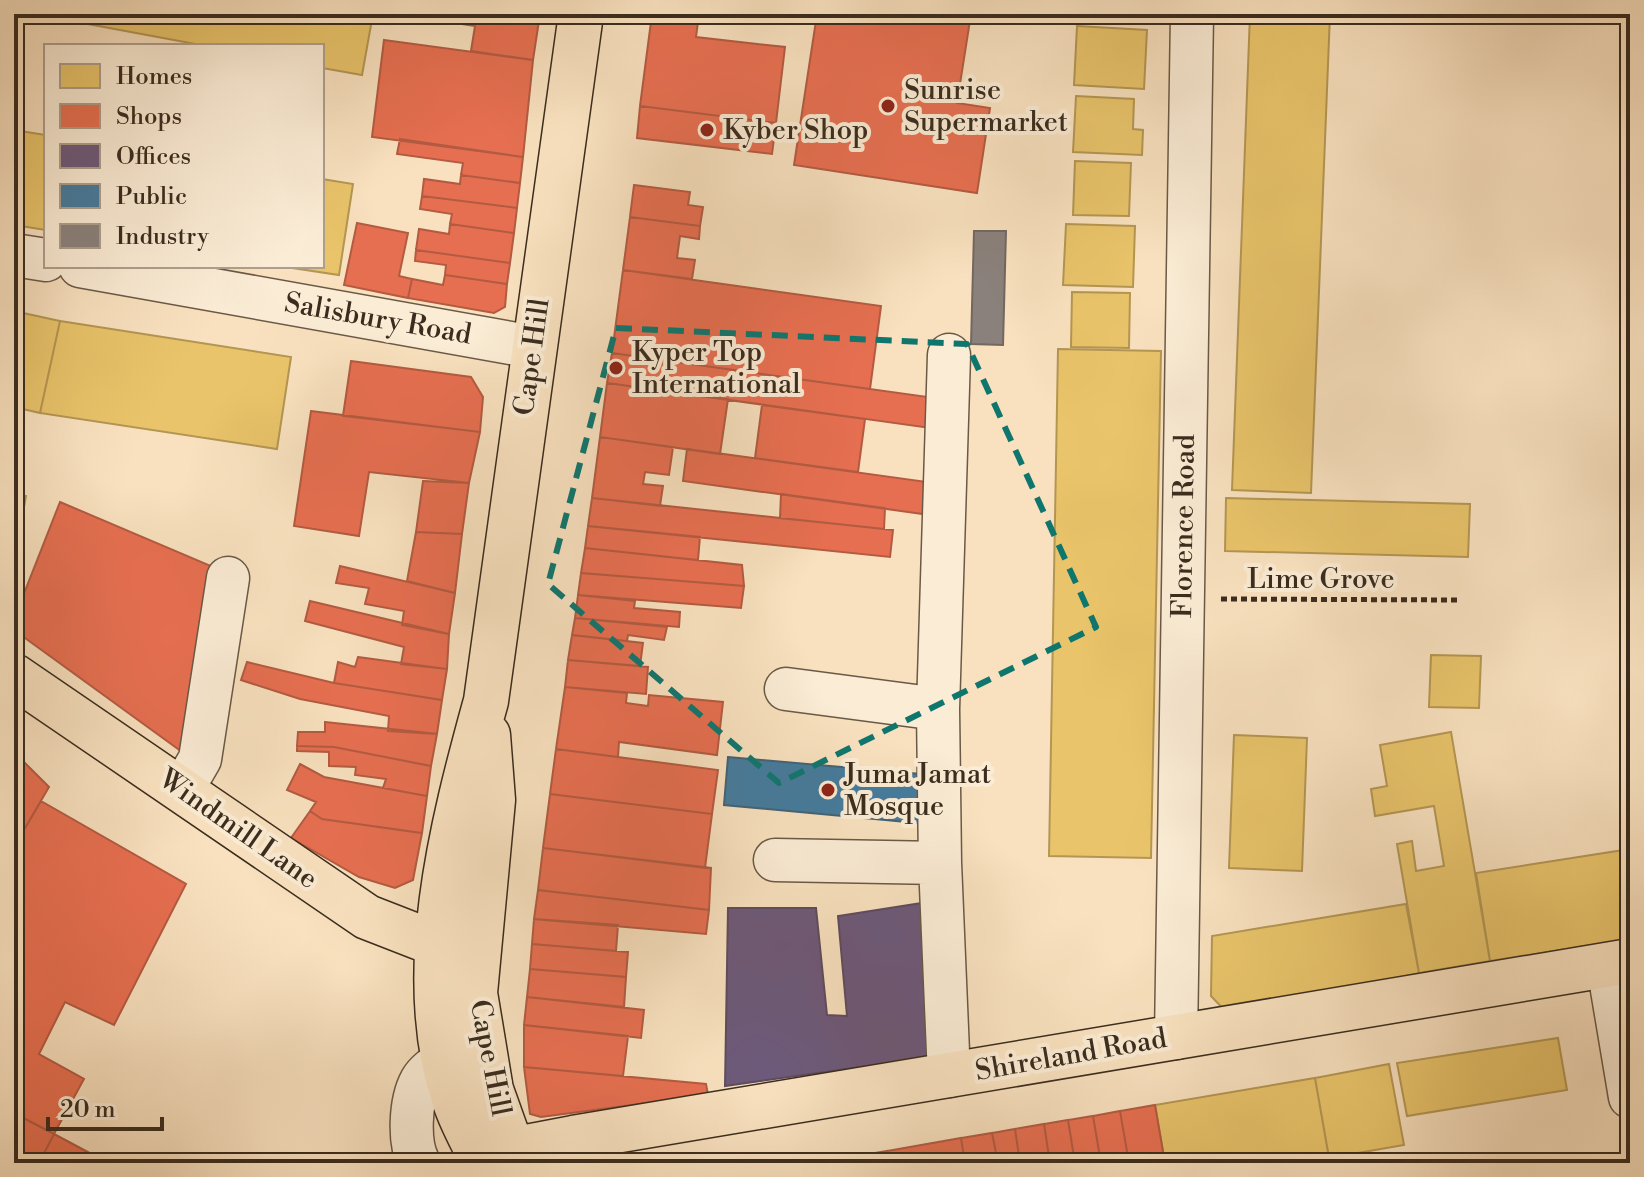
<svg xmlns="http://www.w3.org/2000/svg" width="1644" height="1177" font-family="'Libre Bodoni',serif">
  <style>
    .homes { fill: #e9c46a; stroke: #b49653; stroke-width: 2 }
    .shops { fill: #e76f51; stroke: #b35b42; stroke-width: 2 }
    .offices { fill: #6d597a; stroke: #5e4c5e; stroke-width: 2 }
    .public { fill: #457b9d; stroke: #426377; stroke-width: 2 }
    .industry { fill: #8a817c; stroke: #726860; stroke-width: 2 }
    .lines { fill: none; stroke-linecap: round; stroke-linejoin: round }
    .minor-casing { stroke: #6a5946; stroke-width: 45 }
    .major-casing { stroke: #3a2c1e; stroke-width: 47 }
    .path { stroke: #3a2c1e; stroke-width: 5; stroke-dasharray: 6 4; stroke-linecap: butt }
    .minor { stroke: #fbecd5; stroke-width: 42 }
    .major { stroke: #f9e1bf; stroke-width: 44 }
    .marked { fill: none; stroke: #0f766e; stroke-width: 6; stroke-dasharray: 16 10; stroke-linejoin: round }
    .poi-dot { fill: #8f2418; stroke: #fbecd5; stroke-width: 3 }
    .labels { text-anchor: middle; dominant-baseline: central; stroke-width: 8; stroke-linejoin: round; paint-order: stroke }
    .poi-label { font-size: 28px; fill: #3a2c1e; stroke: #fbecd5; text-anchor: start }
    .street-label { font-size: 28px; fill: #3a2c1e; stroke: #fbecd5 }
  </style>
  <rect width="100%" height="100%" fill="#f9e1bf"/>
  <filter id="stains"><feTurbulence type="fractalNoise" baseFrequency=".0025" numOctaves="4"/><feColorMatrix values="0 0 0 0 .2 0 0 0 0 .09 0 0 0 0 .02 0 0 0 .5 -.17"/></filter>
  <radialGradient id="worn" r=".72"><stop offset=".6" stop-color="#630" stop-opacity="0"/><stop offset="1" stop-color="#630" stop-opacity=".3"/></radialGradient>
  <path class="homes" d="M34,14h339l-11,61 -40,-7v-22h-116z
    M1086,14h67l-1,8z
    M1250,14h80l-19,479 -79,-3z
    M1077,26l70,4 -3,59 -70,-4z
    M1076,96l58,3 -1,30 10,1 -1,25 -69,-3z
    M14,130l32,5v95l-32,-5z
    M1075,161l56,2 -2,53 -56,-1z
    M322,179l31,5 -14,91 -60,-9h43z
    M1066,224l69,2 -2,61 -70,-2z
    M1072,292l58,1 -1,55 -58,-1z
    M14,311l46,10 -20,92 -26,-6z
    M60,321l231,36 -14,92 -237,-36z
    M1058,349l103,2 -10,507 -102,-2z
    M14,494l12,2 -12,67z
    M1226,498l244,6 -2,53 -243,-6z
    M1431,655l50,1 -2,52 -50,-1z
    M1451,732l39,229 -71,12 -22,-129 15,-3 4,30 28,-5 -10,-60 -59,10 -4,-27 16,-3 -7,-41z
    M1234,735l73,3 -5,133 -73,-3z
    M1630,849v90l-140,22 -14,-88z
    M1406,904l13,69 -190,42 -18,-19 1,-60z
    M1558,1038l9,52 -160,26 -10,-53z
    M1389,1064l15,81 -75,13 -14,-80z
    M1315,1078l15,85h-165l-10,-58z"/>
  <path class="shops" d="M416,14h124l-7,46 -62,-9 4,-25 -60,-9z
    M652,14h47l-3,23 89,10 -9,76 -136,-17z
    M706,14h81l-1,10z
    M817,14h154l-14,89 33,5 -13,85 -183,-28z
    M384,40l149,20 -10,97 -151,-20z
    M640,106l136,17 -4,31 -135,-16z
    M400,139l123,18 -3,26 -59,-8 2,-12 -66,-9z
    M461,175l59,8 -3,25 -95,-12 2,-17 36,5z
    M634,185l56,7 -2,13 15,2 -3,19 -70,-9z
    M422,196l95,12 -3,25 -64,-9 2,-10 -32,-5z
    M630,217l70,9 -1,13 -19,-3 -3,22 18,2 -3,19 -69,-9z
    M357,223l51,10 -9,43 13,3 -4,19 -64,-13z
    M450,224l64,9 -4,30 -94,-13 3,-21 30,5z
    M416,250l94,13 -3,21 -62,-9 1,-10 -31,-4z
    M623,270l258,36 -11,83 -258,-36z
    M445,275l62,9 -2,23 -11,6 -86,-15 4,-19 31,6z
    M612,353l323,45 -5,30 -323,-45z
    M351,361l120,16 12,20 -3,35 -137,-16z
    M607,383l121,16 -8,55 -120,-17z
    M762,405l103,14 -7,53 -103,-14z
    M311,411l169,21 -11,51 -100,-11 -10,64 -65,-10z
    M600,437l73,10 -4,28 -24,-3 -2,12 20,2 -3,20 -68,-8z
    M687,449l240,33 -4,32 -240,-33z
    M423,481l46,2 -7,51 -46,-2z
    M781,494l104,14 -1,21 -104,-11z
    M592,498l301,32 -3,27 -302,-31z
    M60,502l158,67 -29,188 -175,-127v-11z
    M588,526l112,11 -2,23 -113,-12z
    M416,532l46,2 -7,59 -48,-12z
    M585,548l157,17 2,21 -163,-13z
    M340,566l115,27 -6,41 -47,-9 2,-14 -39,-7 4,-16 -33,-5z
    M581,573l163,13 -3,22 -163,-13z
    M578,595l57,6 -1,7 46,4 -1,15 -104,-9z
    M310,601l139,33 -2,35 -46,-5 3,-17 -99,-26z
    M575,618l92,9 -3,13 -36,-5 -1,6 -55,-6z
    M572,635l71,8 -3,23 -72,-6z
    M358,657l89,12 -5,31 -108,-17 4,-21 17,5z
    M568,660l80,7 -2,27 -81,-7z
    M247,662l87,21 108,17 -5,34 -49,-3 1,-15 -89,-17 -59,-19z
    M565,687l62,6 -1,10 22,3 1,-11 74,7 -6,53 -98,-13 -1,15 -62,-8z
    M325,722l112,12 -6,32 -97,-19 -37,-1 1,-14h27z
    M297,746l37,1 97,19 -4,30 -44,-8 3,-9 -31,-4 1,-8 -27,-1v-14l-32,-1z
    M556,749l162,21 -6,44 -162,-20z
    M14,752l35,35 -35,60z
    M300,764l24,13 103,19 -5,37 -100,-14 -12,-8 6,-9 -29,-12z
    M550,794l162,20 -7,54 -162,-20z
    M41,801l145,83 -72,141 -49,-23 -26,52 45,25 -30,55 -40,-21v-266z
    M310,811l12,8 100,14 -9,47 -18,8 -36,-11 -68,-39z
    M543,848l168,20 -2,42 -171,-20z
    M538,890l171,20 -3,24 -172,-15z
    M534,919l84,6 -2,26 -84,-7z
    M532,944l96,8 -2,25 -96,-8z
    M530,969l96,8 -2,30 -97,-10z
    M527,997l117,13 -3,28 -117,-13z
    M524,1025l104,11 -5,40 -99,-9z
    M524,1067l182,17 2,11 -167,22 -11,-3z
    M1155,1105l10,58h-36l-9,-52z
    M1120,1111l9,52h-28l-8,-47z
    M14,1113l40,21 -15,29h-25z
    M1093,1116l8,47h-26l-7,-43z
    M1068,1120l7,43h-25l-6,-39z
    M1044,1124l6,39h-30l-5,-34z
    M1015,1129l5,34h-22l-6,-30z
    M992,1133l6,30h-33l-4,-25z
    M54,1134l45,24 -3,5h-57z
    M961,1138l4,25h-76l-2,-12z
    M887,1151l2,12h-24l-2,-8z
    M863,1155l2,8h-28v-4z"/>
  <path class="offices" d="M922,903l10,154 -207,29 3,-178h88l11,107 20,1 -9,-100z"/>
  <path class="public" d="M728,757l204,18 -5,49 -203,-19z"/>
  <path class="industry" d="M974,231h32l-3,114 -32,-1z"/>
  <g class="lines">
    <defs>
      <path id="minor" d="M14,255l32,5
        M80,266l453,81
        M786,689l152,20 2,154
        M938,709l11,-354
        M182,790l18,-31 28,-181
        M775,860l165,3 9,213
        M1608,966l22,131
        M1176,1038l16,-1024
        M419,1163c-11,-20 -9,-62 2,-82 6,-10 15,-15 25,-22"/>
      <path id="major" d="M14,676l353,241 72,28 38,7
        M488,735l5,65 -18,193 16,97 26,73
        M483,1163c-9,-20 -21,-40 -28,-61 -43,-125 -3,-278 31,-401l95,-687
        M492,1163l39,-17 42,-8 1057,-177"/>
    </defs>
    <use href="#minor" class="minor-casing"/>
    <use href="#major" class="major-casing"/>
    <path class="path" d="M1221,599l239,1"/>
    <use href="#minor" class="minor"/>
    <use href="#major" class="major"/>
  </g>
  <path class="marked" d="M616,328l351,16 129,283 -317,156 -231,-199z"/>
  <g class="poi-dot">
    <circle cx="888" cy="106" r="8"/>
    <circle cx="707" cy="130" r="8"/>
    <circle cx="616" cy="368" r="8"/>
    <circle cx="828" cy="790" r="8"/>
  </g>
  <g class="labels">
    <g class="poi-label">
      <text x="904" y="90">Sunrise<tspan x="904" dy="32">Supermarket</tspan></text>
      <text x="723" y="130">Kyber Shop</text>
      <text x="632" y="352">Kyper Top<tspan x="632" dy="32">International</tspan></text>
      <text x="844" y="774">Juma Jamat<tspan x="844" dy="32">Mosque</tspan></text>
    </g>
    <g class="street-label">
      <text transform="translate(378 319) rotate(10)">Salisbury Road</text>
      <text transform="translate(532 357) rotate(-82)">Cape Hill</text>
      <text transform="translate(1184 526) rotate(-89)">Florence Road</text>
      <text x="1321" y="579">Lime Grove</text>
      <text transform="translate(238 829) rotate(35)">Windmill Lane</text>
      <text transform="translate(1071 1055) rotate(-10)">Shireland Road</text>
      <text transform="translate(490 1058) rotate(79)">Cape Hill</text>
    </g>
  </g>
  <rect width="1644" height="1177" fill="none" stroke="#f9e1bf" stroke-width="48"/>
  <rect x="16" y="16" width="1612" height="1145" fill="none" stroke="#3a2c1e" stroke-width="4"/>
  <rect x="24" y="24" width="1596" height="1129" fill="none" stroke="#3a2c1e" stroke-width="2"/>
  <rect x="44" y="44" width="280" height="224" fill="#fbecd5" stroke="#ae9f8c" stroke-width="2"/>
  <rect x="60" y="64" width="40" height="24" fill="#e9c46a" stroke="#ae9f8c" stroke-width="2"/>
  <text x="116" y="84" font-size="24" fill="#3a2c1e">Homes</text>
  <rect x="60" y="104" width="40" height="24" fill="#e76f51" stroke="#ae9f8c" stroke-width="2"/>
  <text x="116" y="124" font-size="24" fill="#3a2c1e">Shops</text>
  <rect x="60" y="144" width="40" height="24" fill="#6d597a" stroke="#ae9f8c" stroke-width="2"/>
  <text x="116" y="164" font-size="24" fill="#3a2c1e">Offices</text>
  <rect x="60" y="184" width="40" height="24" fill="#457b9d" stroke="#ae9f8c" stroke-width="2"/>
  <text x="116" y="204" font-size="24" fill="#3a2c1e">Public</text>
  <rect x="60" y="224" width="40" height="24" fill="#8a817c" stroke="#ae9f8c" stroke-width="2"/>
  <text x="116" y="244" font-size="24" fill="#3a2c1e">Industry</text>
  <path d="M48 1117v12h114v-12" fill="none" stroke="#3a2c1e" stroke-width="4"/>
  <text x="60" y="1117" font-size="24" fill="#3a2c1e" stroke="#fbecd5" stroke-width="6" paint-order="stroke">20 m</text>
  <rect width="100%" height="100%" filter="url(#stains)"/>
  <rect width="100%" height="100%" fill="url(#worn)"/>
</svg>
